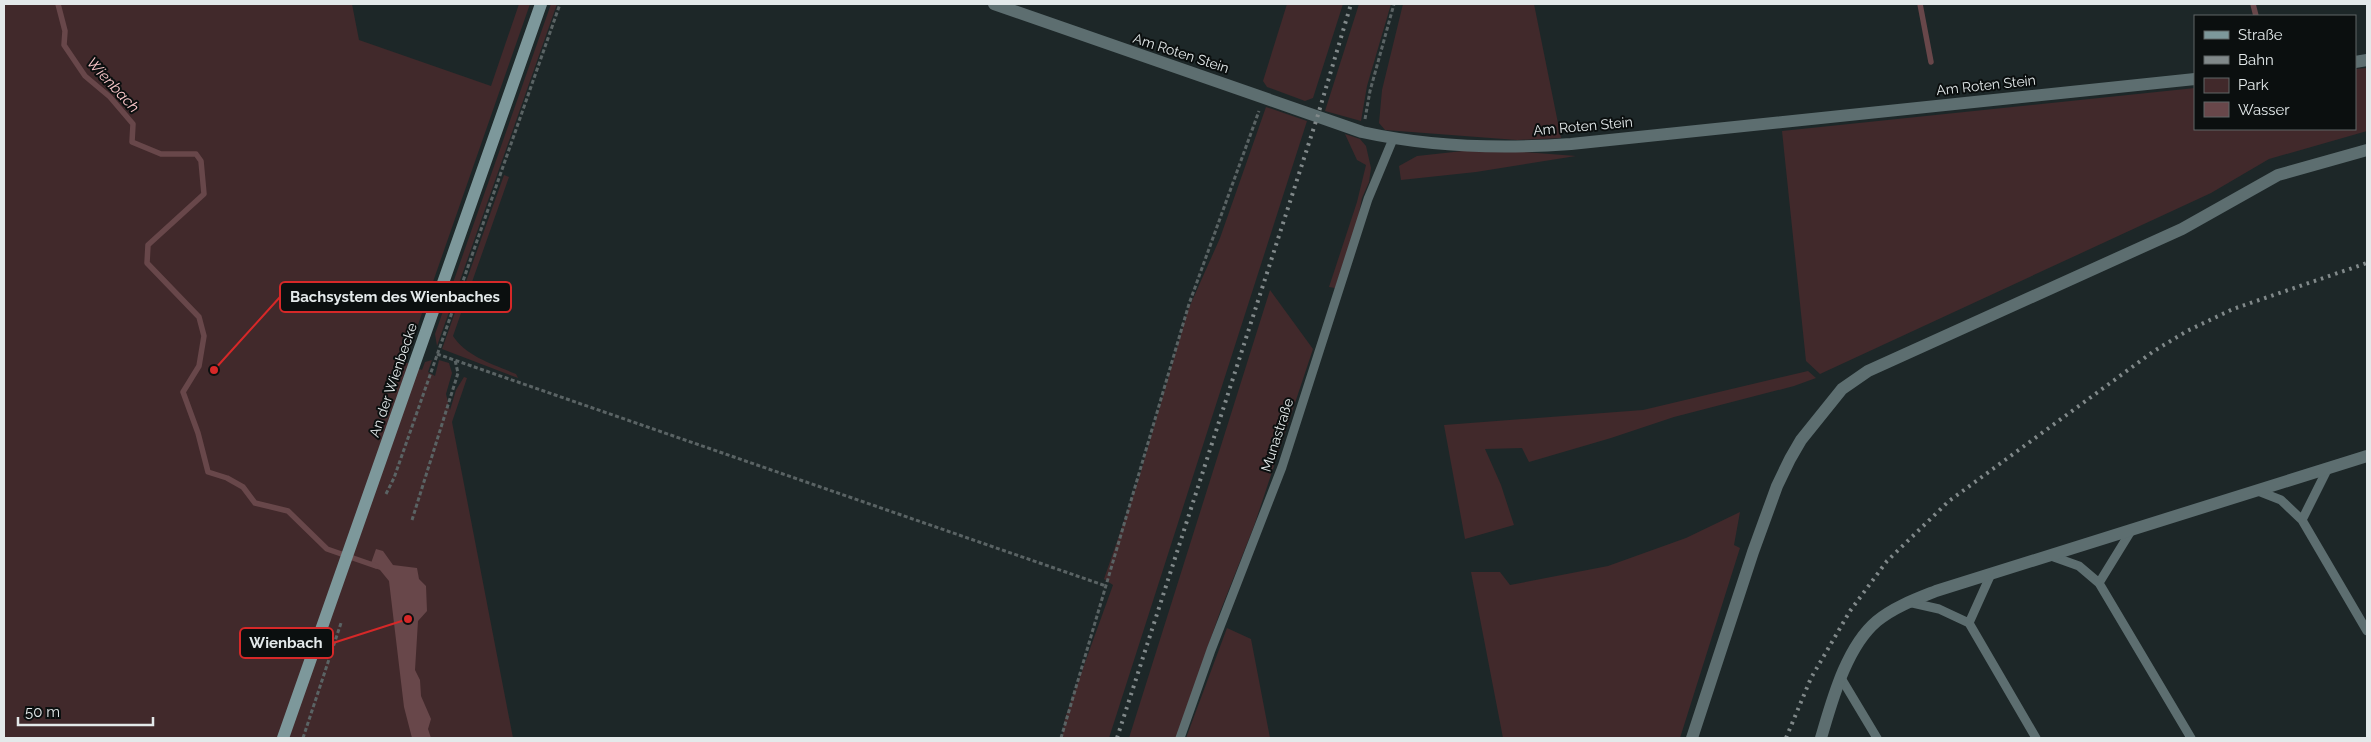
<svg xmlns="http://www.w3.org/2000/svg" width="2371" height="742" font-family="Raleway,sans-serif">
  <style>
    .green { fill: #41292b }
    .water { fill: #68474a }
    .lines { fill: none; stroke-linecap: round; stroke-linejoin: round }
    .stream { stroke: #68474a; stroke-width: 5.5 }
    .path { stroke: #5a6364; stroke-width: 3; stroke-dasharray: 4 2.5; stroke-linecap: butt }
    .lane { stroke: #5d6e70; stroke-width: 9 }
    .street { stroke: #5d6e70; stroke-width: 12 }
    .secondary { stroke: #7d989b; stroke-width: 12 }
    .rail { stroke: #81898a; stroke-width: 4; stroke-dasharray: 2.5 5; stroke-linecap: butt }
    .labels { text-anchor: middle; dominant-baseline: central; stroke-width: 4; stroke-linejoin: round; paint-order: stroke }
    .street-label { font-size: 14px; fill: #e3e9ea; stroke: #0b0f0f }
    .water-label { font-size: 15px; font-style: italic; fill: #fdc9cc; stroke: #0b0f0f }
    .leader { fill: none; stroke: #d62828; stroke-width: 2 }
    .callout-dot { fill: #d62828; stroke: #0b0f0f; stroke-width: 2 }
    .callout { fill: #0b0f0f; stroke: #d62828; stroke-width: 2 }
    .callout-label { font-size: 15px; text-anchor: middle; font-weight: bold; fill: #e3e9ea }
  </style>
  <rect width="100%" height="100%" fill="#1d2728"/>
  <path class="green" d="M4,4h348l7,36 132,46 28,-82h11l-125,358 17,8 3,-8 7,-2 -4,12 7,4 4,-16 10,3 3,10 -6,21 4,16 6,-20 8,-13 3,1 -15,44 61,316h-509z
    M551,4h6l-120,342 -2,-12z
    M1287,4h56l-30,94 -8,3 -38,-14 -4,-6z
    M1359,4h32l-24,82 -6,35 -36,-10z
    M1403,4h131l27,134 -44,2 -132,-10 -6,-7 3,-33z
    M2367,68v63l-98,28 -58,34 -391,181 -14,-13 -24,-230 413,-43v41h160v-60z
    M1266,107l41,14 -198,617h-47l3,-20 48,-133 -9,-6 34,-98 50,-171 32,-72z
    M1345,134l15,5 6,7 5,22 -2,14 -7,16 -4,20 -23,70 -6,-1 28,-85 9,-37 -9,-5z
    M1463,151h48l65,5 -100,16 -75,8 -2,-14 18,-10z
    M504,175l5,2 -56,159c14,21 40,28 63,38l2,4 -76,-29z
    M1270,290l43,59 -59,177 -34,86 -44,126h-47z
    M1808,371l8,7 -22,8 -120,31 -63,21 -82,24 -7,-14 -37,1 16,36 13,40 -49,14 -21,-114 199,-15z
    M1740,512l-6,33 6,3 -60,190h-177l-32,-166h29l10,13 98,-19 78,-28z
    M1227,628l24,11 19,99h-84z"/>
  <path class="water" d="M376,549l7,2 10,14 24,3 2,11 7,7 1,25 -9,10 -3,49 5,10 1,16 10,23 -3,10 3,9h-19l-8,-31 -15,-126 -9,-11 -10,-4z"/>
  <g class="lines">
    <path class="stream" d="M58,4l7,27 -1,14 21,31 25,21 23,27 -1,18 29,12h35l5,7 3,33 -56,51 -1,18 52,54 5,19 -5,30 -16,26 15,41 10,39 19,6 16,9 12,16 33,8 39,38 49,17
      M1920,4l11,58
      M2253,4l3,12"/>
    <path class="path" d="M1365,119l5,-28 24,-87
      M437,354l669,232
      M386,494l8,-16 166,-474
      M412,520l46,-147 -3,-13
      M303,738l38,-115
      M1061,738l128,-434 70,-193"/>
    <path class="lane" d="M2328,468l-26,52 65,111
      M2258,491l23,9 21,20
      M2131,531l-32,52 92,155
      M2051,556l28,10 20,17
      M1991,574l-22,49 67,115
      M1908,602l31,7 30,14
      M1841,678l36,60
      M1180,738l31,-88 71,-183 86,-268 25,-60"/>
    <path class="street" d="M994,4l368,128c68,15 140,17 209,12l624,-65
      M2355,62l12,-2
      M1692,738l61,-186 24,-66 13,-27 11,-19 41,-51 26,-18 314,-142 96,-54 89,-25
      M1821,738c11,-37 25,-91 56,-117 17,-14 39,-22 59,-30l431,-135"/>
    <path class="secondary" d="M283,738l258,-734"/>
    <path class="rail" d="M1117,738l200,-620 34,-114
      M1786,738l25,-60 39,-67 37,-50 62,-60 205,-150 33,-20 46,-22 134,-46"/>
  </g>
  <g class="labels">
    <g class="street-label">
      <text transform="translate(1181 53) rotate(18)">Am Roten Stein</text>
      <text transform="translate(1986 85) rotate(-6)">Am Roten Stein</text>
      <text transform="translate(1583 126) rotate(-5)">Am Roten Stein</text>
      <text transform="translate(393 380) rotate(-71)">An der Wienbecke</text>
      <text transform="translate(1277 435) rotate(-72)">Munastraße</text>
    </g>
    <g class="water-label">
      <text transform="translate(113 85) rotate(47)">Wienbach</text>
    </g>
  </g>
  <path class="leader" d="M214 370L280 297M408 619L333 643"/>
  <g class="callout-dot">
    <circle cx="214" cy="370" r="5"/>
    <circle cx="408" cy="619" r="5"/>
  </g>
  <g class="callout">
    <rect x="280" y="282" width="231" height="30" rx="5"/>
    <rect x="240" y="628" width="93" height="30" rx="5"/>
  </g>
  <g class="callout-label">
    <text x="395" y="302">Bachsystem des Wienbaches</text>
    <text x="286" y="648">Wienbach</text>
  </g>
  <rect width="2371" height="742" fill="none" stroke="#e3e9ea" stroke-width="10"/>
  <rect x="2194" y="15" width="162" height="115" fill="#0b0f0f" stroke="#616667"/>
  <rect x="2204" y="31" width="25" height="8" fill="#7d989b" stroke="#616667"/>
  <text x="2238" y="40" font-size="15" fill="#e3e9ea">Straße</text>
  <rect x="2204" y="56" width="25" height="8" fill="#81898a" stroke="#616667"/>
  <text x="2238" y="65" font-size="15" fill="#e3e9ea">Bahn</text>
  <rect x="2204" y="78" width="25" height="15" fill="#41292b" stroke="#616667"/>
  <text x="2238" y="90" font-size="15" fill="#e3e9ea">Park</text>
  <rect x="2204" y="102" width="25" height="15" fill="#68474a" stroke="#616667"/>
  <text x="2238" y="115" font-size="15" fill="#e3e9ea">Wasser</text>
  <path d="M18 717v8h135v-8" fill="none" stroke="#e3e9ea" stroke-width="2.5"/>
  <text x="25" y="717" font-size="15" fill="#e3e9ea" stroke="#0b0f0f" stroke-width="4" paint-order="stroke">50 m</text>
</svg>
